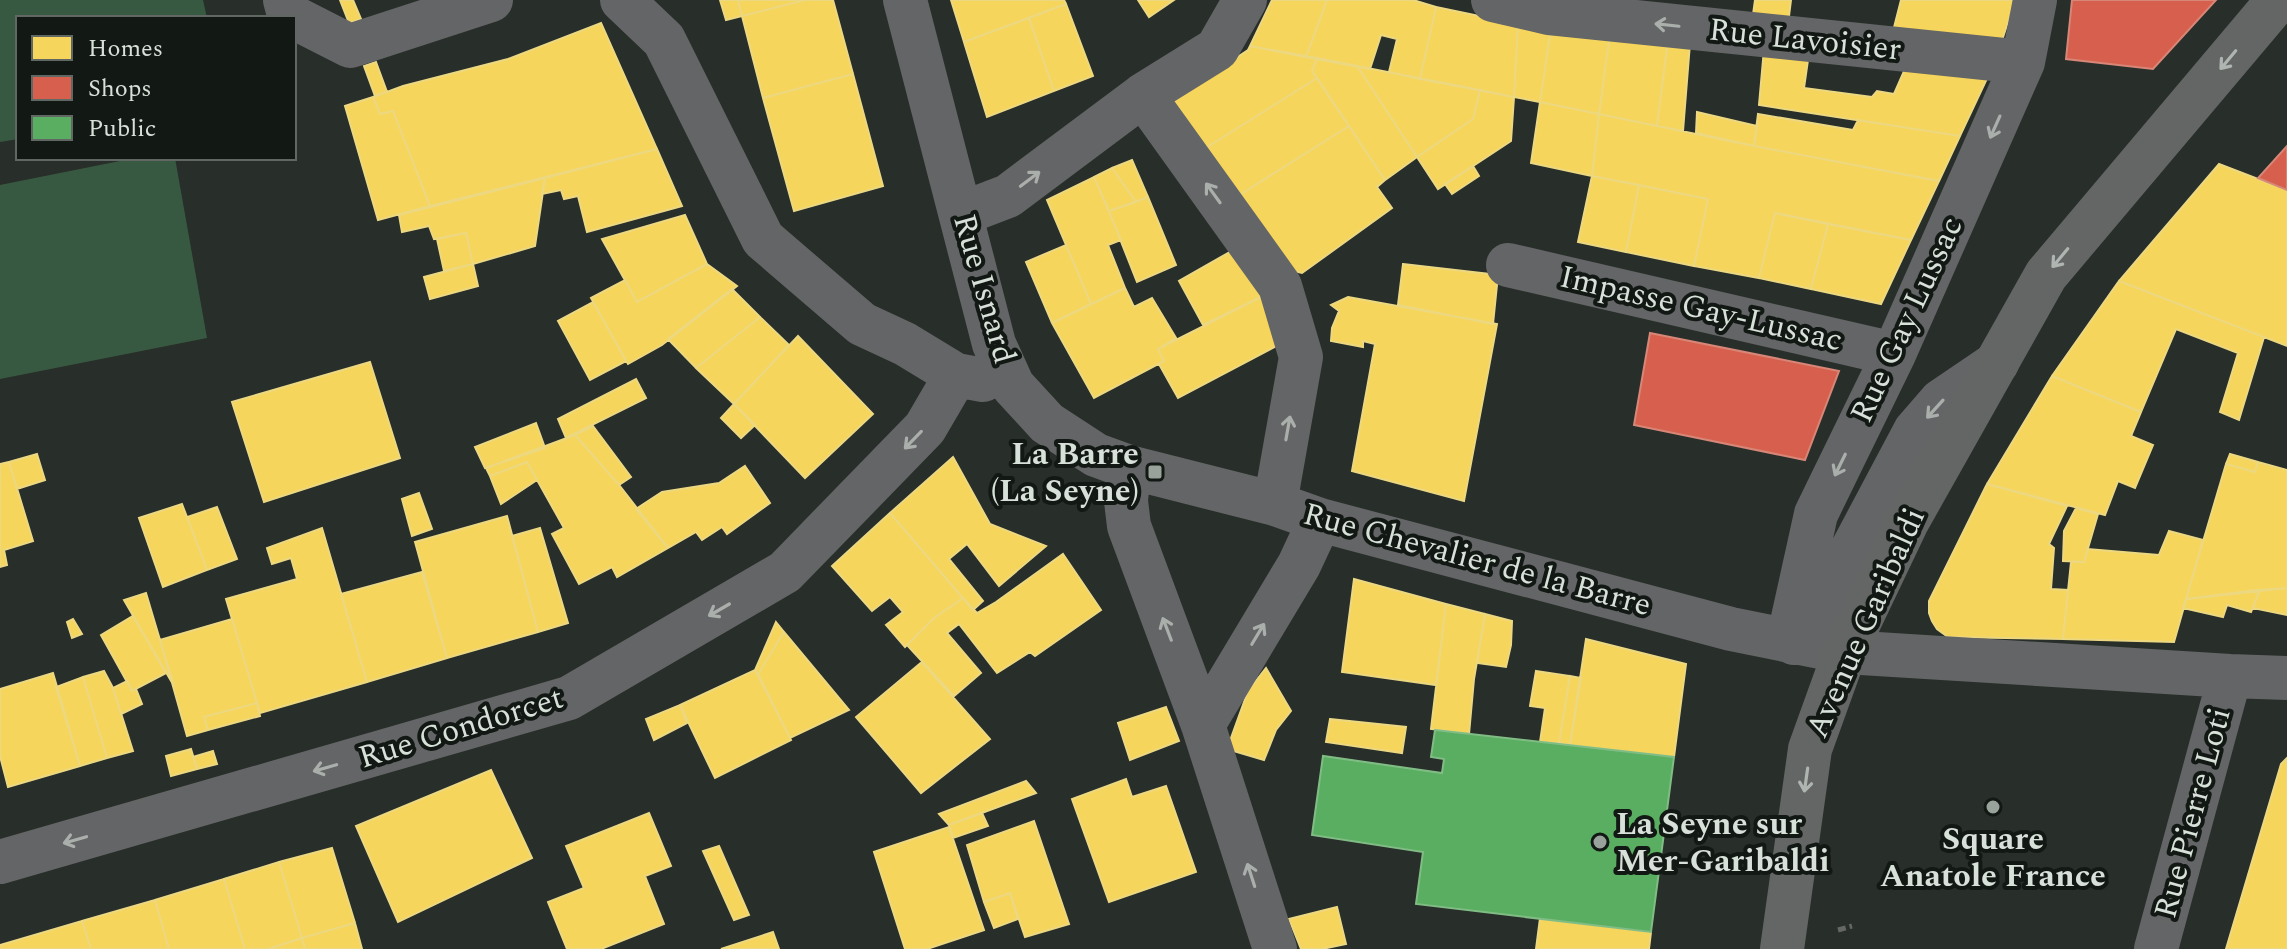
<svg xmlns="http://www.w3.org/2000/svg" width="2287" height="949" font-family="Spectral,serif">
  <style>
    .green { fill: #385941 }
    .homes { fill: #f6d55c; stroke: #edd882; stroke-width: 2 }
    .shops { fill: #d6604d; stroke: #d78677; stroke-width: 2 }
    .public { fill: #5aae61; stroke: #80bd85; stroke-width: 2 }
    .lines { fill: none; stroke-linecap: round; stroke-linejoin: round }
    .path { stroke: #656766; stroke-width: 5; stroke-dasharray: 8 4; stroke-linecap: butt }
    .minor { stroke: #646566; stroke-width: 44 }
    .major { stroke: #646665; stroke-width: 44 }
    .oneway { stroke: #aaafac }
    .oneway2 { stroke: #afb5b1 }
    .poi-dot { fill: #9aa29c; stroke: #121813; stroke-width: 3 }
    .labels { text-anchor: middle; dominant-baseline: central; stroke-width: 8; stroke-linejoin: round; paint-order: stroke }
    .street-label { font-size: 32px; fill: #d8e0da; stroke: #121813 }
    .poi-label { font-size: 32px; font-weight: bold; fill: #d8e0da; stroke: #121813; text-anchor: end }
  </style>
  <rect width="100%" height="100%" fill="#282e29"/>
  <path class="green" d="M0,0h203l4,18h-189v121l-18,3z
    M135,158h40l32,180 -207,41v-194z"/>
  <path class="homes" d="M340,0h13l8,19 -12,4z
    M720,0h18l4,16 -16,4z
    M738,0h67l-63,16z
    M805,0h28l20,74 -90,24 -21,-82z
    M951,0h113l2,4 -102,38z
    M1138,0h36l-25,17z
    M1272,0h55l-21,57 -56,-11z
    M1327,0h86l23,7 -16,72 -31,-7 8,-33 -16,-4 -11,34 -64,-12z
    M1755,0h36l-4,32 -36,-3z
    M1901,0h114l-17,53 -108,-10z
    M1066,4l27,72 -39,15 -25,-73z
    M1436,7l82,17 -4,73 -94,-18z
    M1029,18l25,73 -67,26 -23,-75z
    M601,23l56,126 -227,57 -37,-95 -13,3 -7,-17 30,-11 105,-27z
    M1518,24l33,4 -11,74 -26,-5z
    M1551,28l59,6 -11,80 -59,-12z
    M1610,34l58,6 -11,86 -58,-12z
    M1668,40l22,3 -7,88 -26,-5z
    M1250,46l67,12 -5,13 5,7 -116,73 -32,-49 79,-52z
    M1764,49l45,4 -5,35 68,9 5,-6 17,3 14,-32 84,6 -32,68 -201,-31z
    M1317,58l40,8 60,91 -32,23 -73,-109z
    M376,62l11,30 -12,4 -11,-30z
    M1357,66l123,24 -7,29 -56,38z
    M853,74l30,112 -89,25 -31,-113z
    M1317,78l32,48 -116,73 -32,-48z
    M1480,90l34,7 -3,44 -73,48 -21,-32 56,-38z
    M373,97l7,17 13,-3 37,95 -52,14 -33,-114z
    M1540,102l59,12 -7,62 -61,-13z
    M1697,112l60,14 -3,20 -58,-13z
    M1599,114l155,32 185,35 -28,59 -136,-27 -16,65 -65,-12 14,-67 -116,-23z
    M1758,114l95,16 5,-10 102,16 -21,45 -185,-35z
    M1349,126l36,54 -8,7 15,21 -90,65 -25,-6 -44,-68z
    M657,149l25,57 -95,26 -9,-36 -14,3 -3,-9 -19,4 3,-16z
    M1132,160l16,37 -12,5 -24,-34z
    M2219,164l68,26v156l-168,-65z
    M1473,166l6,10 -27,18 -7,-10z
    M1112,168l24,34 -27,9 -15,-34z
    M1592,176l47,9 -13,67 -48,-10z
    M1094,177l27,63 -13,5 17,43 -34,16 -44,-104z
    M545,178l-10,68 -62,18 -7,-31 -32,6 -5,-13 -27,6 -3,-17z
    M1639,185l69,14 -14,67 -68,-14z
    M1148,197l28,68 -39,17 -28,-71z
    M1775,213l53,11 -17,65 -52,-11z
    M685,215l22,49 -70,38 -35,-63z
    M1828,224l83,16 -30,64 -70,-15z
    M466,233l7,31 -29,7 -7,-32z
    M1066,245l25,59 -39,19 -26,-61z
    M1235,249l30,46 -62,30 -24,-44z
    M473,264l5,22 -48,13 -6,-22z
    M707,264l30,22 -75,59 -34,19 -37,-66 34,-18 12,22z
    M1403,264l95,11 -5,49 -95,-19z
    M2119,281l145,56 -25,83 -19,-8 18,-59 -62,-24 -35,83 -89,-36z
    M1125,288l9,19 18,-9 24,40 -18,11 6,12 -70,37 -42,-75z
    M732,289l28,28 -64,51 -28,-29z
    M1265,295l21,46 -108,57 -19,-34 5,-3 -6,-12z
    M1348,297l149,27 -33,177 -112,-30 23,-127 -12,-3v6l-32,-6 1,-13 7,-17 -8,-6z
    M593,302l33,59 -36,19 -32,-59z
    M760,317l29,28 -55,59 -38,-36z
    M798,336l75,78 -68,64 -71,-74z
    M370,362l30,96 -136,44 -32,-100z
    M2052,376l89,36 -10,24 22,9 -18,43 -17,-7 -13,34 -118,-31z
    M636,379l10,19 -80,40 -8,-19z
    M734,404l21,21 -14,13 -20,-20z
    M536,423l9,25 -60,20 -10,-21z
    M593,426l38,51 -12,8 -44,-50z
    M575,435l44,50 49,63 -51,29 -5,-10 -33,17 -27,-50 12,-6 -37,-66 -37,14 -4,-8z
    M37,454l8,26 -28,9 -8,-27z
    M2230,454l28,8 -3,10 -29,-8z
    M953,457l37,67 56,22 -47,40 -32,-42 -18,15 34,42 -10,9 -83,-97z
    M9,462l24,79 -29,9 3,15 -7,2v-103z
    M527,462l10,18 -36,24 -11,-28z
    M2258,462l29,8v118l-101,11 40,-135 29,8z
    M745,466l25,37 -43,31 -5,-7 -20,13 -6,-8 -28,16 -32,-39 26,-17 57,-9z
    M1987,484l80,22 -18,38 5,4 -3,41 17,1 -5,49 -115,-2 -11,-8 -5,-8 -3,-8v-12z
    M419,493l13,36 -20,7 -10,-37z
    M182,504l25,66 -44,17 -24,-69z
    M217,507l20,52 -30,11 -20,-53z
    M2076,508l22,6 -14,48 -21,-1 1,-30z
    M890,513l73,85 -29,20 -29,29 -19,-22 17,-13 -13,-15 -18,14 -40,-45z
    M507,516l31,116 -91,26 -32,-116z
    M322,528l45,154 -107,31 -34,-114 71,-20 -6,-21 -19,6 -5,-16z
    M540,528l28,95 -30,9 -26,-96z
    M2169,531l34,9 -29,102 -111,-3 8,-77h13l4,-13 71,6z
    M1063,554l38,56 -66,46 -5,-4 -33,21 -38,-49 -12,9 34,40 -27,23 -47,-51 27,-27 29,-20 14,15 19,-11z
    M422,572l25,86 -80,24 -26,-88z
    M1354,579l92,25 -10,81 -94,-13z
    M2287,588v27l-34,-7 7,-18z
    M2257,590h3l-9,22 -24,-7 -4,12 -40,-9 3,-9z
    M146,593l14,47 14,46 -50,-86z
    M1446,604l39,10 -11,65 -5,55 -38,-5z
    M1485,614l27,7 -1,24 -5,22 -29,-4z
    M133,616l33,57 -34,18 -31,-56z
    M73,619l9,15 -10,4 -5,-16z
    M232,619l25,84 -53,14 4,13 -21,6 -27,-96z
    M776,622l8,10 -26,42 -3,-4z
    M784,632l65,78 -59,28 -32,-64z
    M1586,639l100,25 -12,93 -104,-12z
    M922,662l68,77 -69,54 -65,-76z
    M1266,668l25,43 -15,19 -12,30 -37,-11 21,-58z
    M755,670l36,70 -76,38 -35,-73z
    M104,671l9,17 20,63 -26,7 -24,-81z
    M1536,671l34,5 -11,67 -19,-1 5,-34 -15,-2z
    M53,673l27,93 -72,21 -8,-31v-67z
    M1570,676l11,2 -11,67 -11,-2z
    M83,677l24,81 -27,8 -24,-79z
    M127,681l5,10 4,-2 6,15 -21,10 -8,-26z
    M257,703l3,13 -52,14 -4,-13z
    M680,705l7,18 -33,17 -8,-21z
    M1166,707l13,34 -49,19 -12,-37z
    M1330,719l76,8 -4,26 -76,-11z
    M191,749l6,20 -26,7 -5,-20z
    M213,751l4,13 -20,5 -4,-12z
    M2287,758v191h-61l55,-185z
    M491,770l41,88 -134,64 -42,-96z
    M1126,779l6,18 34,-11 30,86 -87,30 -37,-103z
    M1026,781l10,12 -87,32 -10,-11z
    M649,813l22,53 -26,10 19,48 -63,25h-34l-19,-47 36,-14 -18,-42z
    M982,813l6,13 -35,12 -4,-13z
    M1034,821l35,103 -44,13 -15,-44 -26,9 -17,-57z
    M949,827l35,103 -57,19h-22l-31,-97z
    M719,846l30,69 -15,5 -31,-69z
    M332,848l23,75 -53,15 -23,-76z
    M279,862l23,76 -34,11h-23l-21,-70z
    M224,879l21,70h-76l-14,-49z
    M1010,893l8,26 -24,9 -10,-26z
    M155,900l14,49h-78l-9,-28z
    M1337,907l9,37 -24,5h-21l-12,-30z
    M1540,918l111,14 -2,17h-113z
    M82,921l9,28h-91v-4z
    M355,923l7,26h-57l-3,-11z
    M773,932l6,17h-58z
    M302,938l3,11h-37z"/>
  <path class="shops" d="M2072,0h144l-63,69 -87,-10z
    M2287,146v44l-29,-12z
    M1650,333l189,38 -34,89 -171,-35z"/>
  <path class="public" d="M1435,730l239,27 -23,175 -235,-28 7,-52 -111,-17 11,-79 119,17 2,-14 -13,-2z"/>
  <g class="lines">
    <path class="path" d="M1838,930l14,-4"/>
    <path class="minor" d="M285,0l4,15 61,31 141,-46
      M622,0l42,40 99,199 99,85 43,20 51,31 27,5
      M905,0l89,344 19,42 34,37 49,32 33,12 146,37 45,16 411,109 114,23 385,24 57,2
      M1493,0l56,13 474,49
      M1143,95l137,191 21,71 -26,147
      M961,214l47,-18 135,-101 74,-46 28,-49
      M1508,265l386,89
      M1129,467l-3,34 3,25 74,199 72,224
      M1795,641l14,-15 20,-33 86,-162 26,-30 56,-38
      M1794,643l-1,-25 23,-104 78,-160 129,-292 12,-62
      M1203,725l96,-160 21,-45
      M0,862l569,-164 216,-126 140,-144 31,-53
      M2156,949l74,-273"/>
    <path class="major" d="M1782,949l28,-200 35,-97 62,-130 139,-247 232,-275"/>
  </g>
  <defs><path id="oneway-shaft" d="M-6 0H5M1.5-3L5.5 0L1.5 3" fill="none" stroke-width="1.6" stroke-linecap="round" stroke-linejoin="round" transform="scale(2)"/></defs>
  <g class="oneway">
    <use href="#oneway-shaft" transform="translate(1667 25) rotate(-174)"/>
    <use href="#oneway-shaft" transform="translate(1995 127) rotate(114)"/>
    <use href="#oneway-shaft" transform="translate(1030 179) rotate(-37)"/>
    <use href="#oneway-shaft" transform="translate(1213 193) rotate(-126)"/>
    <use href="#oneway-shaft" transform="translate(1935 409) rotate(132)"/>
    <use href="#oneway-shaft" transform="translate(1288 428) rotate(-80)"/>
    <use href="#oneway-shaft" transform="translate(913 440) rotate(134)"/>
    <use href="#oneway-shaft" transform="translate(1840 465) rotate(116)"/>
    <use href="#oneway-shaft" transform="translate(719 610) rotate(150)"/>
    <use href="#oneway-shaft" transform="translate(1167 629) rotate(-111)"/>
    <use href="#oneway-shaft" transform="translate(1258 634) rotate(-59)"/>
    <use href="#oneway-shaft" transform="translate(325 768) rotate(164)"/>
    <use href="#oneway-shaft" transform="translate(75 840) rotate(164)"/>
    <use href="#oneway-shaft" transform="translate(1251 875) rotate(-108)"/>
  </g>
  <g class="oneway2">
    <use href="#oneway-shaft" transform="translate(2228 60) rotate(130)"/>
    <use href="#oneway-shaft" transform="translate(2060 258) rotate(130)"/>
    <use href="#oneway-shaft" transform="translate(1806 780) rotate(98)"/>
  </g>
  <g class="poi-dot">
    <rect x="1147" y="464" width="16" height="16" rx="4"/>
    <circle cx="1993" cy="807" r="8"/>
    <circle cx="1600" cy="842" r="8"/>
  </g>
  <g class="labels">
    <g class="street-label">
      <text transform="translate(1805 40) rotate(6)">Rue Lavoisier</text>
      <text transform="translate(984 289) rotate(74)">Rue Isnard</text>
      <text transform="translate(1701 309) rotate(13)">Impasse Gay-Lussac</text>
      <text transform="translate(1907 320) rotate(-65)">Rue Gay Lussac</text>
      <text transform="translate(1477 560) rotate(15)">Rue Chevalier de la Barre</text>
      <text transform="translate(1866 623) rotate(-66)">Avenue Garibaldi</text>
      <text transform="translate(461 728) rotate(-17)">Rue Condorcet</text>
      <text transform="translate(2193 813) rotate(-75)">Rue Pierre Loti</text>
    </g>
    <g class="poi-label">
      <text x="1139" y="454">La Barre<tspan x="1139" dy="37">(La Seyne)</tspan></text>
      <text x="1616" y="824" text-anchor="start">La Seyne sur<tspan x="1616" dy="37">Mer-Garibaldi</tspan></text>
      <text x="1993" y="839" text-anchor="middle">Square<tspan x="1993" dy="37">Anatole France</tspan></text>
    </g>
  </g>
  <rect x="16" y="16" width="280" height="144" fill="#121813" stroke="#616863" stroke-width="2"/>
  <rect x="32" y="36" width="40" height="24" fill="#f6d55c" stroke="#616863" stroke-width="2"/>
  <text x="88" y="56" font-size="24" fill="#d8e0da">Homes</text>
  <rect x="32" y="76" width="40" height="24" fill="#d6604d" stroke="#616863" stroke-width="2"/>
  <text x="88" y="96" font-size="24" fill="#d8e0da">Shops</text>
  <rect x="32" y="116" width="40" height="24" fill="#5aae61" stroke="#616863" stroke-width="2"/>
  <text x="88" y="136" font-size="24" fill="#d8e0da">Public</text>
</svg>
